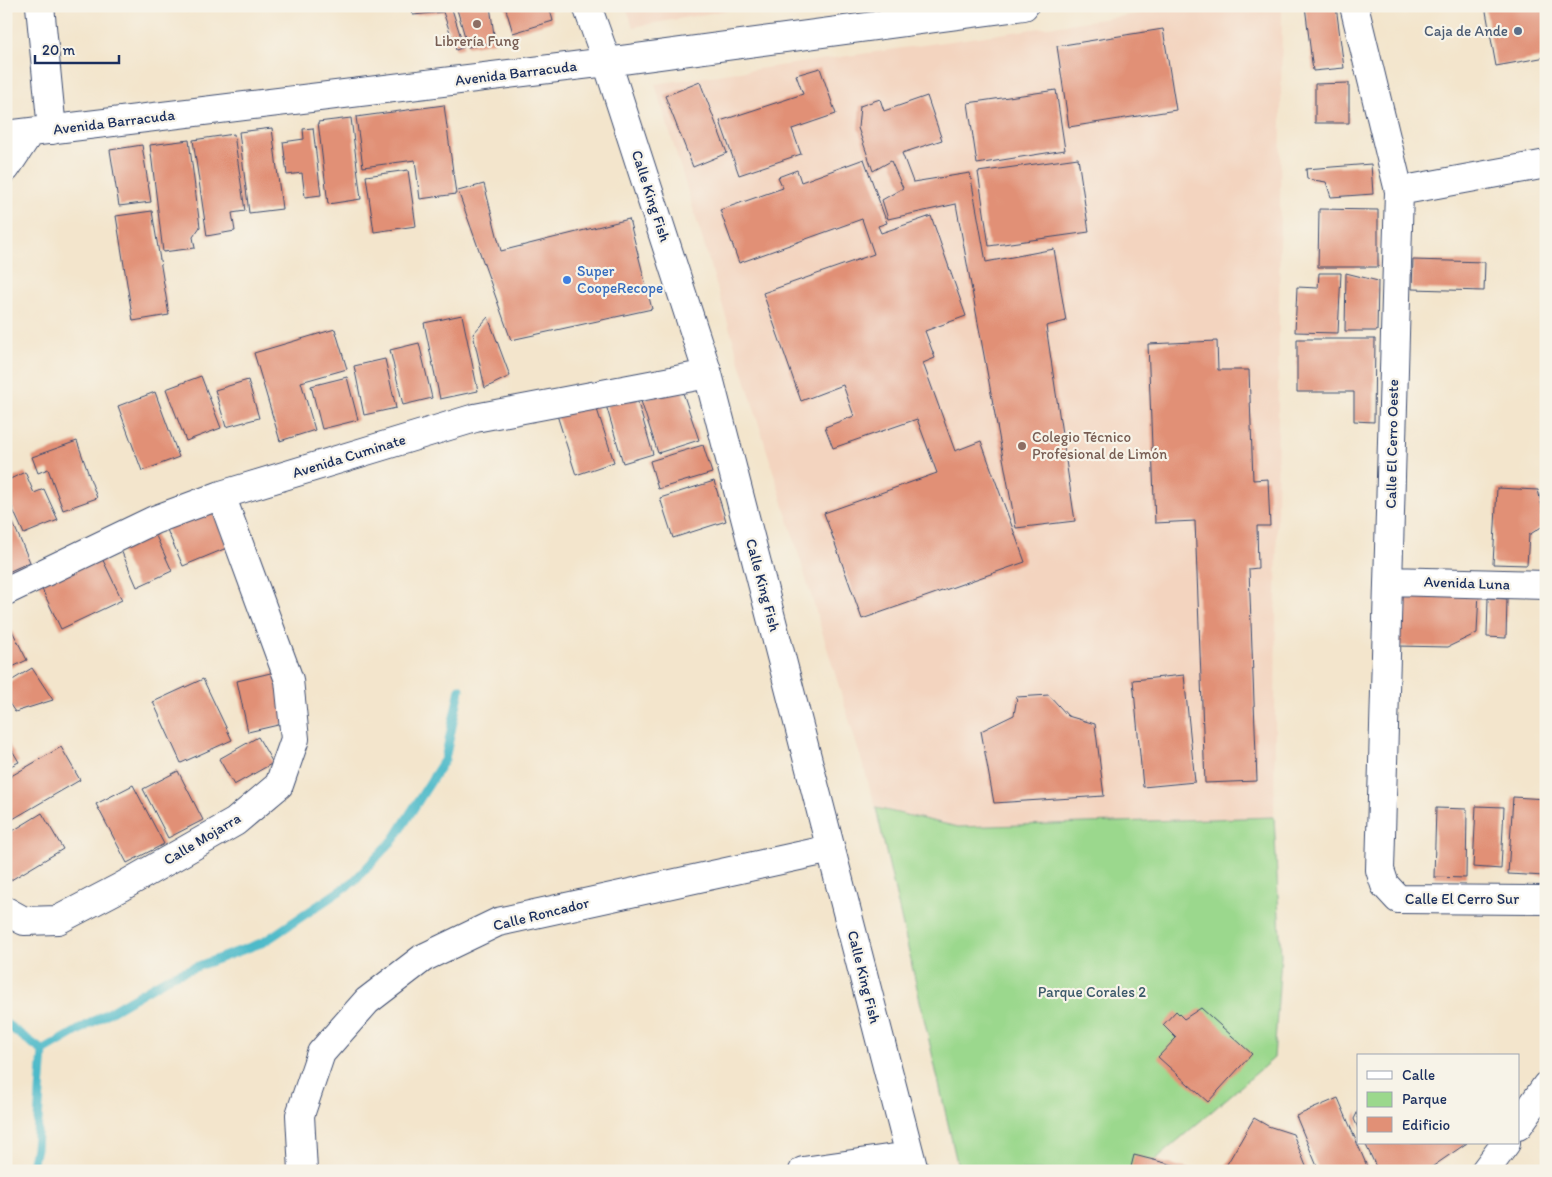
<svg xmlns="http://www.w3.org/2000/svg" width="1552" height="1177" font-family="Itim,sans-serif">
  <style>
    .built { fill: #f3d4bf }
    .green { fill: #9bd88d; stroke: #5b8476 }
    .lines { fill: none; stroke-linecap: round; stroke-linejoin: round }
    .stream { stroke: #4ebac9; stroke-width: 9 }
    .building { fill: #e19076 }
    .minor-casing { stroke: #3b4a6e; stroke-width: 30 }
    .minor { stroke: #fff; stroke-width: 28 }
    .education-dot { fill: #8d6e63; stroke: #f7f3e8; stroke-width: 2 }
    .service-dot { fill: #5c6f8a; stroke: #f7f3e8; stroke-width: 2 }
    .shop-dot { fill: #3f7fe0; stroke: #f7f3e8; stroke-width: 2 }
    .labels { text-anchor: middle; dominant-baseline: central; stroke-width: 4.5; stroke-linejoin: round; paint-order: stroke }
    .service-label { font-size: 15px; fill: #4e5e75; stroke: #f7f3e8; text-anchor: end }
    .education-label { font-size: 15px; fill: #785e54; stroke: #f7f3e8 }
    .street-label { font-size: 15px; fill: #1b2f5e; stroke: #f7f3e8 }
    .shop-label { font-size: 15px; fill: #366cbe; stroke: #f7f3e8; text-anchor: start }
    .park-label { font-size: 15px; fill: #3b596a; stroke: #f7f3e8 }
  </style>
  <rect width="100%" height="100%" fill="#f7f3e8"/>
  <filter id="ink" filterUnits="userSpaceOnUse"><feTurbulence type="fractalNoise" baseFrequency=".02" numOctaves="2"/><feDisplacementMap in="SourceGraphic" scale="10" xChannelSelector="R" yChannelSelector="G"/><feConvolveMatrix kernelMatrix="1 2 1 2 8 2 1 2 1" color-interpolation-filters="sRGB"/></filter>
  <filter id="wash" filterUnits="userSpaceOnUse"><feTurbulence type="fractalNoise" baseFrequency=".0096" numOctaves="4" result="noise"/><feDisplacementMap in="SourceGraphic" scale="20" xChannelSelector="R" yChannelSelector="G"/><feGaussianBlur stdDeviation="1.12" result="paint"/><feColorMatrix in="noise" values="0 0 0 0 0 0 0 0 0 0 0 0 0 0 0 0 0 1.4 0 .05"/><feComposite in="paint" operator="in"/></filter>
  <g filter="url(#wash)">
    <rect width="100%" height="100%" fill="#f3e5cc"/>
    <path class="built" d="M626,6h124l-117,21z
      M1192,6h90l-8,811 -316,10 -82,-19 -221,-724z"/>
    <path class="green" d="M876,808l82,19 316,-10 7,139 -7,102 -132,113h-176l-9,-8z"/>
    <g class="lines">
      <path class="stream" d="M6,1024l37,27
        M43,1051l128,-75 93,-34 89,-60 41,-43 51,-80 15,-70
        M31,1171l5,-23 7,-97"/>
    </g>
    <g id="blocks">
      <path class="building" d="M410,6h41l13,41 -8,3 -13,-38 -30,3z
        M456,6h34l5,36 -27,5z
        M505,6h44l4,15 -40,12z
        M1305,6h31l8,62 -31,3z
        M1485,6h61v51l-50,9z
        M1163,29l13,81 -107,17 -12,-81z
        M820,68l16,46 -44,15 9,25 -62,21 -19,-54 83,-27 -7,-19z
        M700,82l27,71 -34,14 -28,-71z
        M1349,83v40h-34v-39z
        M1056,90l9,60 -88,14 -9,-61z
        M927,96l15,44 -40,13 11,29 57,-9 16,89 68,-13 12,72 -20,5 29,195 -59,7 -60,-324 -68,15 -6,-19 21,-12 -12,-27 -18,10 -15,-43 2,-22 20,-7 4,12z
        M444,105l12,89 -36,5 -5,-39 -52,7 -7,-50z
        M351,118l10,81 -33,5 -10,-82z
        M272,128l10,81 -33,4 -10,-81z
        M313,128l8,67 -16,2 -3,-24 -15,2 -4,-33 21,-3 -1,-10z
        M234,134l11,77 -13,2 3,18 -28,5 -14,-96z
        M189,140l11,87 -7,10 2,11 -32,4 -13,-107z
        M142,145l9,57 -32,4 -9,-56z
        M1078,158l11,74 -100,14 -11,-74z
        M864,159l23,64 -9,3 3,7 50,-17 35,100 -41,15 10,27 -12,5 32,88 26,-10 44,121 -163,57 -38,-106 113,-40 -20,-54 -84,29 -8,-21 29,-11 -11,-31 -42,16 -38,-108 111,-39 -12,-35 -123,44 -19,-53 63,-22 -5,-11 19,-7 4,12z
        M1371,164l2,30 -42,3 -5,-15 -19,-3 -1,-10z
        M408,170l8,56 -42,6 -8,-56z
        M484,184l17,67 128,-32 23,90 -141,31 -53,-149z
        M1319,209l59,1v57h-60z
        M152,211l17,104 -36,6 -17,-105z
        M1413,260l72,2 -1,29 -72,-2z
        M1319,273h22l-3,60 -43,-1 2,-45 21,1z
        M1346,273l32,8 -1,50h-32z
        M462,315l16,76 -38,8 -16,-76z
        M488,317l22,59 -25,12 -12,-54z
        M335,329l12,40 -46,13 14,48 -35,11 -26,-88z
        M1297,339h78l-1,83 -20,-1v-29h-57z
        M1217,341l1,29h31l4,110 15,-1 2,47h-13l1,42 -9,1 8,212 -52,2 -10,-262 -40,2 -7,-179z
        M419,343l13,55 -29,7 -13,-55z
        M385,359l11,49 -32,7 -10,-49z
        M201,376l20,52 -35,13 -20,-52z
        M347,377l11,43 -36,9 -11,-43z
        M248,380l11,38 -33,9 -11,-37z
        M681,387l18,53 -41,13 -17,-52z
        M155,392l24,65 -37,14 -24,-65z
        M636,396l17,58 -30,9 -17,-58z
        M595,403l19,59 -38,13 -19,-60z
        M77,441l20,57 -34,12 -15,-41 -10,4 -6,-16z
        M703,445l9,28 -54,16 -8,-28z
        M25,472l9,21 10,-4 14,31 -34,14 -18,-40v-13z
        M714,481l12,40 -53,17 -13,-40z
        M1497,488l41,2 8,34 -17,11 -2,30 -34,-1z
        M209,503l20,44 -46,19 -19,-43z
        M13,523l17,39 -24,11v-47z
        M151,525l21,46 -35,16 -20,-46z
        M100,554l22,46 -61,29 -22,-46z
        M1400,589l79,2 -2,42 -29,14 -50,-1z
        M1488,598l19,1 -1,39 -19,-1z
        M6,619l21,41 -21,10z
        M32,668l21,32 -38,12 -9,-13v-15z
        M279,671l12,51 -43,10 -11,-51z
        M1184,675l11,107 -52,5 -10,-107z
        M203,679l29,61 -51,23 -28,-61z
        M1049,695l19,21 27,8 9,72 -110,7 -13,-72 33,-16 3,-18z
        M258,737l15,26 -39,22 -15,-26z
        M6,740l13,22 -13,6z
        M61,747l19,33 -74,43v-44z
        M178,771l25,49 -35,18 -25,-49z
        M133,785l31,59 -37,19 -31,-59z
        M1513,797l33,2 -1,77 -37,-2z
        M1476,806l28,1 -3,62 -28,-2z
        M1436,808l31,1 -1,69 -32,-1z
        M42,813l21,36 -57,34v-48z
        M1201,1008l51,46 -44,48 -50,-45 18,-19 -13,-13 13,-14 8,8z
        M1338,1098l31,73h-50l-23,-55z
        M1358,1111v17l-4,-9z
        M1254,1118l14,8 25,8 15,37h-85z
        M1365,1143h102l-41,28h-48z
        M1134,1155l59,15v1h-63z"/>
    </g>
  </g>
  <g filter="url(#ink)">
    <use href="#blocks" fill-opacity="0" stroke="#3b4a6e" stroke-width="1"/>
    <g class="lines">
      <defs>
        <path id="minor" d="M40,6l12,124
          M587,6l20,56 101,312 206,797
          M1354,6l45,185 -19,679 5,15 13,14 148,1
          M6,135l601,-73 417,-56
          M6,168l24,-36
          M1399,191l147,-27
          M1389,581l157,4
          M6,591l148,-71 67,-25 254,-77 233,-44
          M6,911l18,10 34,-1 63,-33 114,-65 44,-37 16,-46 -6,-59 -68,-185
          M1518,1126l28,-40
          M303,1171l-3,-56 21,-62 46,-52 56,-43 75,-36 333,-73
          M803,1171l106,-15
          M1485,1171l21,-28"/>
      </defs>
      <use href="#minor" class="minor-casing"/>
      <use href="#minor" class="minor"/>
    </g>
  </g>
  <g class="education-dot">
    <circle cx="477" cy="24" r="5"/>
    <circle cx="1022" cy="446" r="5"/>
  </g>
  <circle class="service-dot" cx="1518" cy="31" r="5"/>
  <circle class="shop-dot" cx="567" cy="280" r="5"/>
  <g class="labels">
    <g class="service-label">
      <text x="1508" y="31">Caja de Ande</text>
    </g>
    <g class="education-label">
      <text x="477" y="41">Librería Fung</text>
      <text x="1032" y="437" text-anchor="start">Colegio Técnico<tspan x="1032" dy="17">Profesional de Limón</tspan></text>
    </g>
    <g class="street-label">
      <text transform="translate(516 73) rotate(-7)">Avenida Barracuda</text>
      <text transform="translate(114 122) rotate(-7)">Avenida Barracuda</text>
      <text transform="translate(651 196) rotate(72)">Calle King Fish</text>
      <text transform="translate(1392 444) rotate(-89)">Calle El Cerro Oeste</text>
      <text transform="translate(349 456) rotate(-17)">Avenida Cuminate</text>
      <text transform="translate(1467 583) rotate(2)">Avenida Luna</text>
      <text transform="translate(763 585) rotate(75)">Calle King Fish</text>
      <text transform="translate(202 839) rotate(-31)">Calle Mojarra</text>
      <text x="1462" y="899">Calle El Cerro Sur</text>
      <text transform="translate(541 914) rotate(-14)">Calle Roncador</text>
      <text transform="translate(864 977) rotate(76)">Calle King Fish</text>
    </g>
    <g class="shop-label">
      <text x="577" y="271">Super<tspan x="577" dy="17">CoopeRecope</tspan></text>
    </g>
    <g class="park-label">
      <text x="1092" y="992">Parque Corales 2</text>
    </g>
  </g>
  <rect width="1552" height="1177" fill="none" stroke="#f7f3e8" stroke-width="25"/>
  <rect x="1357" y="1054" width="162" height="90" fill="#f7f3e8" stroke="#9fa5b1"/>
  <rect x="1367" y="1071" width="25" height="8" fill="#ffffff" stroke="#9fa5b1"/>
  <text x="1402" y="1080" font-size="15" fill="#1b2f5e">Calle</text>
  <rect x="1367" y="1092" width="25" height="15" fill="#9bd88d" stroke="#9fa5b1"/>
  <text x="1402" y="1104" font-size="15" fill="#1b2f5e">Parque</text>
  <rect x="1367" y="1117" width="25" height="15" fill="#e19076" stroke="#9fa5b1"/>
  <text x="1402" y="1130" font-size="15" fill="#1b2f5e">Edificio</text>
  <path d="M35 55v8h84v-8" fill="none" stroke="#1b2f5e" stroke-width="2.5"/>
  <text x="42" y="55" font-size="15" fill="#1b2f5e" stroke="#f7f3e8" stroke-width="4" paint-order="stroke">20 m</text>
</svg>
